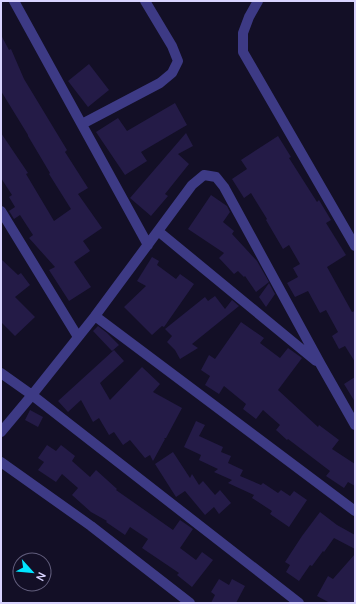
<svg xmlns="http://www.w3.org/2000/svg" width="356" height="604" font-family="Manrope,sans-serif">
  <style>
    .building { fill: #241b47 }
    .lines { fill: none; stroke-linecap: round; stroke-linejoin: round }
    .minor { stroke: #3d3a85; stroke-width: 10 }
  </style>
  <rect width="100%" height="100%" fill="#130f26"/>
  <path class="building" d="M1,35l8,15 2,-1 13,30 43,71 -2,2 23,36 -10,6 24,34 -19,13 7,10 -16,11 17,25 -22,14 -20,-31 6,-3 -26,-29 4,-3 -13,-20 -6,4 -5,-8 6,-4 -6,-10 3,-2 -11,-17v-45l27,40 -2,1 28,47 17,-12 -22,-35 1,-1 -22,-37v-1l-27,-44z
    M89,64l20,26 -21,17 -20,-26z
    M175,103l12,22 -46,27 6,9 -22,14 -29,-43 22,-14 9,13z
    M186,133l7,13 -15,8 11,10 -24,30 3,2 -17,20 -21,-18z
    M278,136l13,21 -2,1 28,44 2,-2 12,20 -5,3 20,32 -19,12 25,45 3,-1v51l-10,-16 -6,3 -7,-13 6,-4 -12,-22 -6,3 -12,-22 -13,6 -8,-14 11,-6 -5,-9 7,-4 -11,-19 -6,4 -17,-29 1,-1 -16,-26 -7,5 -12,-19 15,-10 -6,-9z
    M211,195l16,11 3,6 -7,10 11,9 -2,3 25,27 12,21 -13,10 -11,-16 -1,1 -6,-6 -4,3 -15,-16 5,-5 -36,-24z
    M152,257l7,4 -2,4 19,14 4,-5 14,10 -30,43 -2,-1 -10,9 -28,-28 22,-21 -9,-5z
    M1,259l17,16 3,-2 9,12 -15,12 20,20 -20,19 -14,-14z
    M269,283l6,11 -9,13 -7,-10z
    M215,296l10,13 7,-9 7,6 -47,38 6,4 -18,11 -5,-9 -8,-8 5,-6 -7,-7 40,-32 3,4z
    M241,322l23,16 -4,5 20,15 8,-10 14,10 -24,32 40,37 1,-2 20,15 -7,9 23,15v22l-7,-4 -4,6 -18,-12 4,-5 -42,-32 -1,1 -11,-10 4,-5 -17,-15 -7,9 -13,-10 3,-5 -22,-18 -5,8 -14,-9 5,-9 -9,-6 8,-15 6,4z
    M98,326l9,7 12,12 -7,6 -19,-20z
    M114,350l10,11 -24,22 10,17 32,-33 18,17 -7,8 29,16 -16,30h-2l1,1 -12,22 -3,-6 -5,3 -15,-18 -7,5 -9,-13 -5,3 -10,-17 -6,4 -12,-22 -13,12 -10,-11z
    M355,377v25l-11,-18z
    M30,410l13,7 -5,10 -13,-7z
    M196,421l9,4 -6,11 24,11 -2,5 10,4 -3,7 15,7 -3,6 21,9 2,-2 15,10 3,-3 9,6 4,-5 13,9 -18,27 -19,-13 2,-3 -20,-13 2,-3 -26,-12 4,-3 -18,-8 4,-3 -19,-9 2,-5 -17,-8z
    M47,445l9,6 5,-6 14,11 -3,5 18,16 6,-7 21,19 -1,1 57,40 7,-10 13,9 -13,19 16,12 6,-8 11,8 -21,27 -15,-12 2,-2 -37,-25 6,-9 -18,-12 -5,8 -19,-13 1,-1 -16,-9 -19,-17 6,-7 -16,-14 -6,8 -18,-12 6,-8 -6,-4z
    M173,452l17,26 2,-4 7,11 4,-4 12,14 5,-5 11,13 -12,11 -5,-7 -9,8 -20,-24 -9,6 -21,-33z
    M320,512l17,13 18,10v14l-21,-11 -10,14 -1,-1 -11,15 -2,-1 -11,16 -13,-9 4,-7 -5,-3 17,-26z
    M355,554v49h-25l-13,-7 11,-20 5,3z
    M219,579l10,6 3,-6 13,7 -9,17h-25l4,-8 -4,-3z"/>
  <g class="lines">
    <path class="minor" d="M14,1l134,244
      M258,1l-9,16 -6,16v19l112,194
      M82,124l78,-41 12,-10 6,-12 -6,-15 -27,-45
      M1,211l77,126
      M158,231l158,130
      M95,316l260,195
      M1,373l31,22 267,208
      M1,432l31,-37 63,-79 97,-131 12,-10 12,2 8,10 97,178 34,60
      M1,462l90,64 99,77"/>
  </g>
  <rect width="356" height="604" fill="none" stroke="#d9d4ff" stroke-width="4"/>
  <g transform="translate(32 572) rotate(117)"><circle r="19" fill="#130f26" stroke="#625e7d"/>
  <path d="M0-3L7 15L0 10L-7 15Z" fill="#00e5ff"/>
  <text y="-6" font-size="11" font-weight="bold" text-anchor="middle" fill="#d9d4ff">N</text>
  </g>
</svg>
